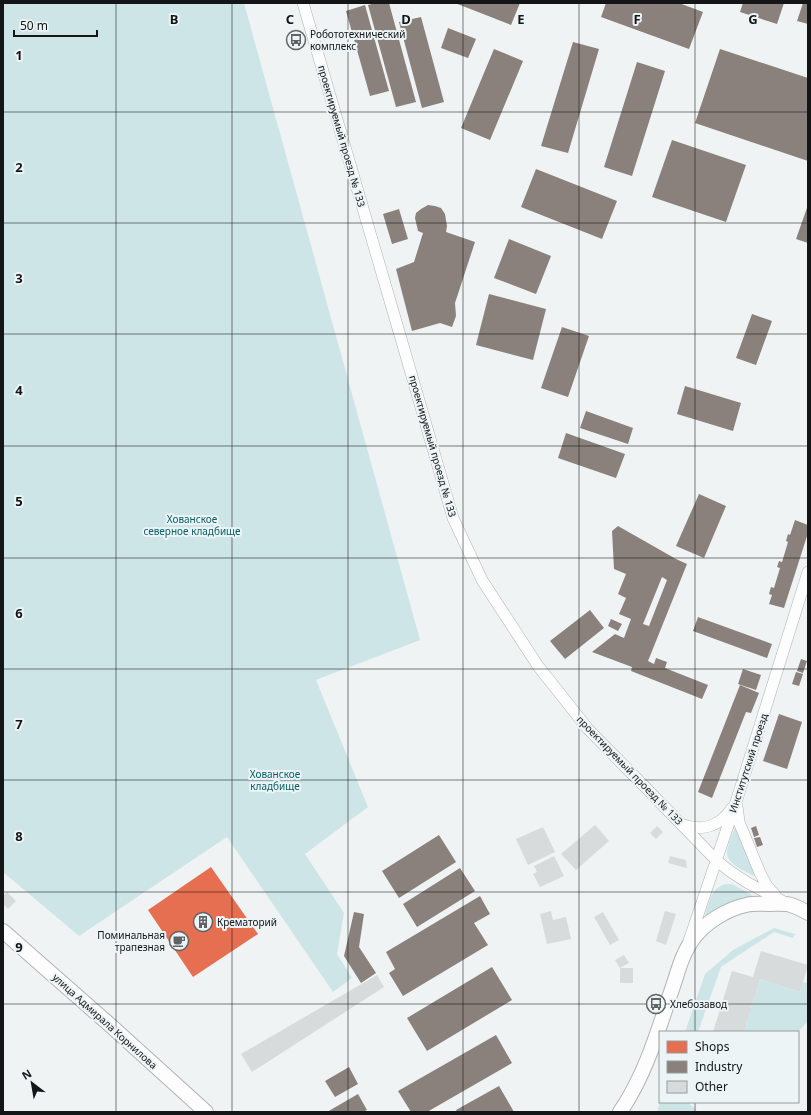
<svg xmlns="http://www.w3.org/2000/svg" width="811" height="1115" font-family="'Noto Sans',sans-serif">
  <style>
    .green { fill: #cee5e8 }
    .shops { fill: #e76f51 }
    .industry { fill: #8a817c; fill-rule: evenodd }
    .building { fill: #d8dbdb }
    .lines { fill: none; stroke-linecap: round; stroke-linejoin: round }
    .minor-casing { stroke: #b0b3b3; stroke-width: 12 }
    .major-casing { stroke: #b0b3b3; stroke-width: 16 }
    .minor { stroke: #fdfdfd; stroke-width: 11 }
    .major { stroke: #fdfdfd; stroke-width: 14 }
    .grid { fill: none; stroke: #131516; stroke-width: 1; stroke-opacity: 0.55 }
    .labels { text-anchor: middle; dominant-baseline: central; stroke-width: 4; stroke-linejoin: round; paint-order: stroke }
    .poi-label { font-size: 10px; fill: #131516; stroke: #edf4f5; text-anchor: start }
    .street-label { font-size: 10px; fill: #131516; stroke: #edf4f5 }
    .park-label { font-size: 10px; fill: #08606b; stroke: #edf4f5 }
    .grid-label { font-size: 13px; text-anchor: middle; font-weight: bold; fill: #131516; stroke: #edf4f5; stroke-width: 4; stroke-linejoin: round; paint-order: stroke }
  </style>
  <rect width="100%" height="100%" fill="#eff3f3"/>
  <path class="green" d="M3,3h241l176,637 -104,40 52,127 -63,47 39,59 -7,41 15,24 -19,14 -106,-155 -148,99 -76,-64z
    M736,825l20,50 -2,1c-33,-16 -31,-19 -18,-51z
    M726,884h6l20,11 -1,3 -43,18 -3,-1c5,-14 5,-27 21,-31z
    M774,928l21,6 -2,4 -19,-6 -53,35 -23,65h-13l20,-58 28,-24z
    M760,979l40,13 3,-10 5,1v38l-10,11h-54z
    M660,1102h28l10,10h-41z"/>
  <path class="shops" d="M211,867l47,67 -65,43 -45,-67z"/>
  <path class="industry" d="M376,3h13l27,99 -20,5 -28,-102z
    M455,3h65l-9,22z
    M606,3h73l24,9 -14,37 -88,-32z
    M743,3h41l-7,21 -37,-12z
    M803,3h5v21l-11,-3z
    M365,5l24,86 -19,5 -24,-85z
    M421,17l23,85 -22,6 -23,-86z
    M448,28l28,11 -8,19 -27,-10z
    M573,42l26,7 -31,104 -27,-7z
    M494,49l29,12 -33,79 -29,-12z
    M720,49l88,29v83l-113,-38z
    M637,62l28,9 -33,105 -28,-9z
    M672,140l74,25 -20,57 -74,-25z
    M536,169l81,32 -15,38 -81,-32z
    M428,205l7,1 6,2 4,6 2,12 -1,6 29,10 -20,61 1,13 -4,11 -12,-4 -28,8 -16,-62 18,-7 9,-29 -5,-2 -3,-13 1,-5 5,-4z
    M808,205v38l-12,-4z
    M399,209l9,30 -16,5 -9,-30z
    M509,239l42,17 -15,38 -42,-16z
    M489,294l57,15 -13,51 -57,-15z
    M752,314l20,7 -16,44 -20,-7z
    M562,327l27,9 -21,61 -27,-9z
    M685,386l56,17 -8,28 -56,-17z
    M586,411l47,17 -5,16 -48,-16z
    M566,433l59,21 -9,24 -58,-20z
    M699,494l27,12 -22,52 -28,-12z
    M795,520l13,5v8l-24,75 -15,-4 3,-9 -3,-1 2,-7 3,1 6,-20 -3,-1 2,-6 3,1 6,-20 -2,-1 2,-7 2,1z
    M618,526l58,33 11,5 -39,97 6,3 2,-6 11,4 -2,6 43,17 -6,14 -71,-28 1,-4 -40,-15 23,-18 9,4 7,-19 -12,-5 7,-16 -8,-4 8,-20 -12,-5 -2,-38zM662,577l5,3 -18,46 -6,-2z
    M590,610l14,18 -39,31 -15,-18z
    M698,617l74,27 -5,14 -74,-27z
    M611,619l11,5 -4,7 -10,-5z
    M801,659l6,2 -4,12 -6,-2z
    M743,669l18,6 -5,15 -18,-6z
    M796,672l7,2 -4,12 -7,-2z
    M740,685l19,8 -8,20 -5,-1 -34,86 -14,-6z
    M779,714l23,8 -15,47 -24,-8z
    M756,826l3,9 -5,2 -3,-9z
    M439,835l17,27 -57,36 -17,-27z
    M760,837l3,8 -6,2 -3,-9z
    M460,868l15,23 -58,36 -14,-23z
    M480,896l10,18 -16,9 14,22 -85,51 -14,-23 6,-4 -9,-17z
    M354,912l10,2 -5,33 17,26 -15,10 -17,-27z
    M492,967l20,33 -85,51 -20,-33z
    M496,1035l16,28 -85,49h-16l-13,-21z
    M349,1067l9,17 -23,13 -10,-16z
    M499,1086l15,26h-57l-1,-2z
    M358,1094l9,16 -4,2h-36z"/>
  <path class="building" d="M595,825l14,16 -33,29 -15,-16z
    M657,826l6,6 -7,7 -6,-6z
    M543,827l12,25 -27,13 -12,-26z
    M554,856l10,20 -24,11 -7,-13 4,-2 -3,-6z
    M670,856l16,4 1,8 -19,-5z
    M7,892l9,9 -8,8 -5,-5v-8z
    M551,911l2,9 13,-3 5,22 -24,5 -7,-30z
    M665,911l11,3 -10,31 -10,-4z
    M603,912l16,28 -9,5 -16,-28z
    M761,951l47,14 -8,27 -40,-13 -16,53h-31l19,-61 21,6z
    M624,955l5,8 -9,5h13v15h-13v-15l-5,-8z
    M377,975l7,12 -132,85 -11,-18z"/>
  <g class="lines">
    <defs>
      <path id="minor" d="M303,3l106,363 44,152 29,62 56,86 50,63 58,59 71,73 14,11 17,11 40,21
        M737,806l2,16 21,51 7,13 8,9
        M681,824c20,8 39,3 51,-16
        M689,941l48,-142 71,-227"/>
      <path id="major" d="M3,931l107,94 96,87
        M620,1112c24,-35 37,-77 50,-117 7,-19 11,-40 23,-56 11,-16 34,-30 53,-34 8,-2 16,-1 24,-1 7,0 15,-1 21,1 6,2 12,5 17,8"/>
    </defs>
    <use href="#minor" class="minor-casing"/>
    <use href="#major" class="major-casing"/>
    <use href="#minor" class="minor"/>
    <use href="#major" class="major"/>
  </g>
  <path class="grid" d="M116,3v1109M232,3v1109M348,3v1109M463,3v1109M579,3v1109M695,3v1029M3,112h805M3,223h805M3,334h805M3,446h805M3,558h805M3,669h805M3,780h805M3,892h805M3,1004h805M695,1102v10"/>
  <defs>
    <symbol id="bus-ring" viewBox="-11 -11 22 22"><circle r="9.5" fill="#edf4f5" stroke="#606363" stroke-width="1.5"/><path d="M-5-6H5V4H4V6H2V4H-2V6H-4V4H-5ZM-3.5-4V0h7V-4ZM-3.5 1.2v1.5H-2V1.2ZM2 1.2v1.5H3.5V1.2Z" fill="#606363"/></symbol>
    <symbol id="building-ring" viewBox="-11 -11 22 22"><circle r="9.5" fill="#edf4f5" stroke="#606363" stroke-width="1.5"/><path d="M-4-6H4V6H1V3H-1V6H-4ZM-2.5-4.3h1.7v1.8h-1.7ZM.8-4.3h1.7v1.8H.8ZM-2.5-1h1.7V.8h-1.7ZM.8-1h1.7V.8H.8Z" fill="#606363"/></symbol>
    <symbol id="cafe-ring" viewBox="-11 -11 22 22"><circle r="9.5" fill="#edf4f5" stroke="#606363" stroke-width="1.5"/><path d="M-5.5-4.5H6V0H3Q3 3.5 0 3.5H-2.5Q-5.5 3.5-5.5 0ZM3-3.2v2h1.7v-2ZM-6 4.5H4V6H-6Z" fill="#606363"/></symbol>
  </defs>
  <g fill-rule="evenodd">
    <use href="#bus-ring" x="285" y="29" width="22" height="22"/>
    <use href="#building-ring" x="192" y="911" width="22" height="22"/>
    <use href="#cafe-ring" x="168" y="930" width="22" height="22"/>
    <use href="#bus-ring" x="645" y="993" width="22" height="22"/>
  </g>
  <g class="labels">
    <g class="poi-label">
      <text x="310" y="34">Робототехнический<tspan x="310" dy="12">комплекс</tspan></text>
      <text x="217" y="922">Крематорий</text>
      <text x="165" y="935" text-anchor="end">Поминальная<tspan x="165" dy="12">трапезная</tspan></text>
      <text x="670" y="1004">Хлебозавод</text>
    </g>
    <g class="street-label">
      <text transform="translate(342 136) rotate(74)">проектируемый проезд № 133</text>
      <text transform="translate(433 446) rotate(74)">проектируемый проезд № 133</text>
      <text transform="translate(748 763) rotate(-72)">Институтский проезд</text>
      <text transform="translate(630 770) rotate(46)">проектируемый проезд № 133</text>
      <text transform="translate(105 1021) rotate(42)">улица Адмирала Корнилова</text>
    </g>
    <g class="park-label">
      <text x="192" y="519">Хованское<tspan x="192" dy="12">северное кладбище</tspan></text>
      <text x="275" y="774">Хованское<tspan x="275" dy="12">кладбище</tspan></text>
    </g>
  </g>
  <g class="grid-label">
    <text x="174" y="24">B</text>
    <text x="290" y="24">C</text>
    <text x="406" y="24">D</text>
    <text x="521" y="24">E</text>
    <text x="637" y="24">F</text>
    <text x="753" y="24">G</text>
    <text x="19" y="60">1</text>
    <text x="19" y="172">2</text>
    <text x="19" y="283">3</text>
    <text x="19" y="395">4</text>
    <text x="19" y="506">5</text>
    <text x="19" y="618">6</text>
    <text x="19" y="729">7</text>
    <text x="19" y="841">8</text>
    <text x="19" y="952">9</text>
  </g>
  <rect width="811" height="1115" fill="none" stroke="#131516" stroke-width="8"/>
  <rect x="659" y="1031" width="140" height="72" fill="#edf4f5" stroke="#969b9c"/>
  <rect x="667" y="1041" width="20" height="12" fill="#e76f51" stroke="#969b9c"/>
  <text x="695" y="1051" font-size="12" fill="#131516">Shops</text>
  <rect x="667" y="1061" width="20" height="12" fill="#8a817c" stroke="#969b9c"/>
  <text x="695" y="1071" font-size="12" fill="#131516">Industry</text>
  <rect x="667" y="1081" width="20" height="12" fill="#d8dbdb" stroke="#969b9c"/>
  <text x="695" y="1091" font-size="12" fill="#131516">Other</text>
  <g transform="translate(32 1083) rotate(329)" stroke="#edf4f5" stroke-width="3" paint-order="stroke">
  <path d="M0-3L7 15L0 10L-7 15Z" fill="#131516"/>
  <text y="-6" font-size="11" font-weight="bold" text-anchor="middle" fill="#131516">N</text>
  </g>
  <path d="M14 30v6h83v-6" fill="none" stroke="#131516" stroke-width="2"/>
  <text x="20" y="30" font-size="12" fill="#131516" stroke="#edf4f5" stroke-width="3" paint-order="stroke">50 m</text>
</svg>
